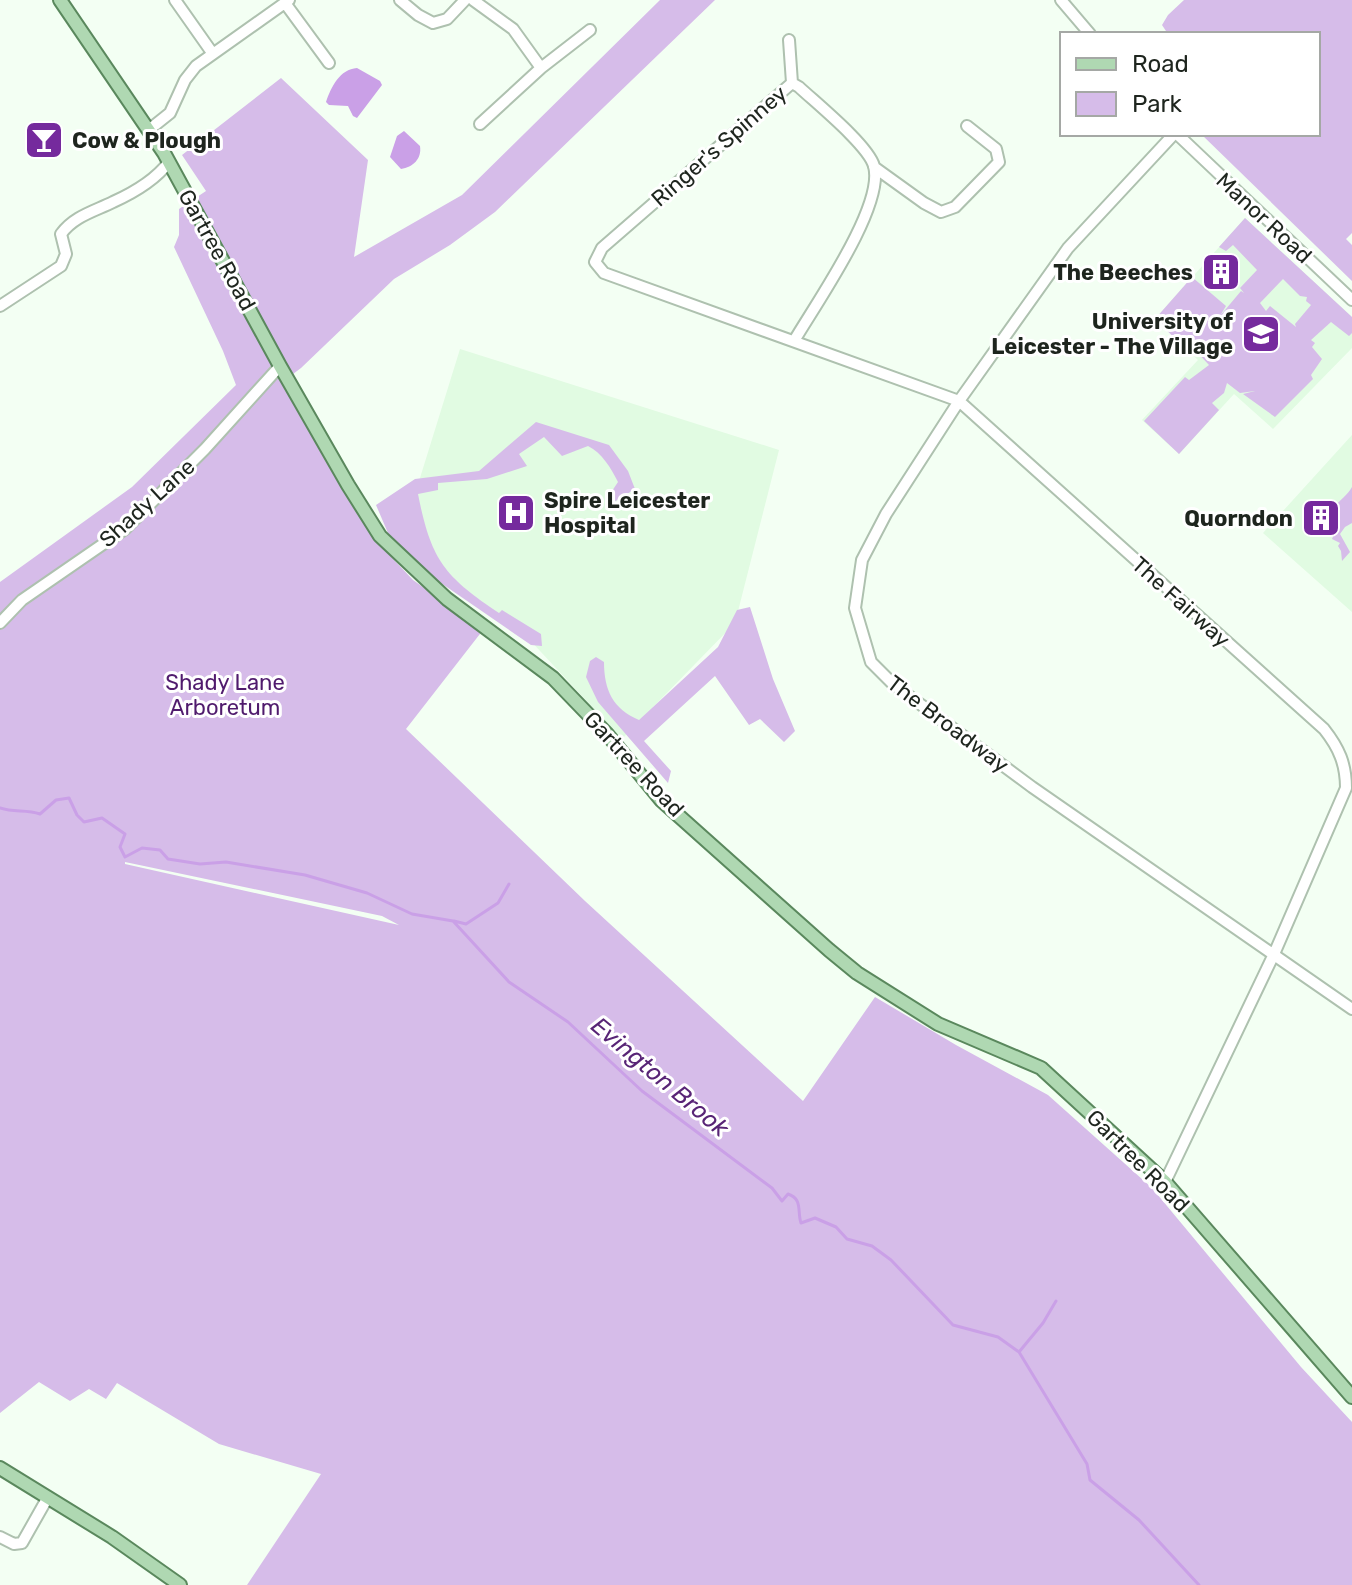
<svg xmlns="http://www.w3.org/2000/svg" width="1352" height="1585" font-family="Rubik,sans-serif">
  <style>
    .built { fill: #e1fbe2 }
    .green { fill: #d6bce9; fill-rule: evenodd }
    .water { fill: #caa0e7 }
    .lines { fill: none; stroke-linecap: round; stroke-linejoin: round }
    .stream { stroke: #caa0e7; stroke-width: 3 }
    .minor-casing { stroke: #aec1af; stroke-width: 14 }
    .major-casing { stroke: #5a885d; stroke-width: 16 }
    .minor { stroke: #fff; stroke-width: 10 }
    .major { stroke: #afd8b2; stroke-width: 12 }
    .labels { text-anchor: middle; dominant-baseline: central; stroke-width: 6; stroke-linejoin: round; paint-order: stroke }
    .poi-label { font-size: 22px; font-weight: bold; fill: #1e251e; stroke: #fff; text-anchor: end }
    .street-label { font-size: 22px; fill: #1e251e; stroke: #fff }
    .park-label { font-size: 22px; fill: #501b6d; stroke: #fff }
    .water-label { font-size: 24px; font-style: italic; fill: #582476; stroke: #fff }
  </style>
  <rect width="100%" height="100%" fill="#f3fff3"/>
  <path class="built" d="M1245,218l107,99v31l-79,81 -39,-35 -55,60 -37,-34 56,-60 -43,-41z
    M460,349l319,101 -44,173 -113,116 -95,-102 -51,-34 -74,-67z
    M1352,435v177l-89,-79z"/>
  <path class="green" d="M660,0h55l-220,212 -45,33 -56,34 -93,89 -16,12 93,163 35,37 70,50 -77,99 179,172 218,200 72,-104 81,48 92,50 104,93 149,179 51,55v163h-1105l74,-111 -102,-30 -102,-61 -11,16 -17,-10 -19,12 -31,-19 -39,31v-831l132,-95 104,-102 -13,-34 -49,-104 5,-12v-26l27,-18 -24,-36 99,-77 87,82 -14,97 108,-62zM125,862l257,54 17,9 -274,-61z
    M1184,0h168v233l-6,6 6,6v36l-151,-147h117v-100h-150l-6,-9 6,-10z
    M1245,218l107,99v16l-3,3 -18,-14 -20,18 4,3 -3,4 10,12 -11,16 2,4 -38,38 -32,-23 12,-3 -15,2 -13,-10 -3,10 -12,10 7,7 -40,44 -35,-33 41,-44 4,3 20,-15 -15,-16 -4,4 -35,-34 37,-42 34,29 -6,10 21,-25 3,2 -4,-5 17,-18 -24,-25 -7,6 -7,-4zM1283,279l17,17 7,1 -1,4 5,4 -16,19 1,3 -26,-21 -4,5 -6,-8z
    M536,422l73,23 19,26 7,18 -21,13 -4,-8 8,-12c-7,-14 -16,-29 -30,-36l-26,10 -18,-19 -25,17 8,12 -40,13 -49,4v7l-20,4c13,66 26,82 81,119l3,-3 39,24 1,12 -11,-1 -106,-73 -37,-39 -12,-28 39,-26 64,-8z
    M1352,487v36l-7,4 -5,7 10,18 -8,9 -1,-10 -3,-5 2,-3 -8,-4c5,-9 -3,-21 3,-32 4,-7 13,-12 17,-20z
    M750,607l23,72 22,52 -11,11 -24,-23 -11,6 -34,-49 -71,65 27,30 -3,12 -70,-81 -12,-25 4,-16 6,-4 8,5c0,28 9,47 35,58l79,-73 19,-37z"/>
  <path class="water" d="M357,68l23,13 2,4 -25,33 -4,-2 -5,-10 -19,-1 -3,-3c5,-15 14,-33 31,-34z
    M404,131l16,15c2,13 -7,21 -19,23l-11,-12 7,-21z"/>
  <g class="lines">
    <path class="stream" d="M0,808c14,5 26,1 40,6l16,-14 13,-2 8,17 7,7 18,-4 23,16 -5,13 5,10 17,-9 18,2 8,9 32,5 26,-2 79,13 62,18 45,21 41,7 56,61 59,40 74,69 130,97 10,13 6,-7c15,5 9,17 13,29l14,-5 21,9 11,12 25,7 19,14 62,65 45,12 21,15 68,112 3,16 49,40 60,65
      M454,921l12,3 32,-21 11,-19
      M1019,1352l24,-29 13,-22"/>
    <defs>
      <path id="minor" d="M175,0l38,54
        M400,0l18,15 15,8 14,-4 18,-19
        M473,0l40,29 28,39
        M1061,0l29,34
        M285,3l44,60
        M789,40l3,43
        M480,124l61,-56 49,-38
        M150,129l20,-16 15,-33 11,-14 93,-66
        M1174,134l-106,114 -109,153 -73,113 -24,46 -7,48 16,54 22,22 139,103 320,222
        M1177,134l175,166
        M874,167l50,36 17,9 14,-5 44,-45 -3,-13 -29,-23
        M0,306l61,-40 5,-12 -5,-20c13,-18 34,-23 52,-32 20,-9 43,-23 56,-40
        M794,341c21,-36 91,-135 80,-175 -6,-21 -58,-63 -75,-79l-7,-4 -190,165 -7,14 9,11 355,128 365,328c15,19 22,35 22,59l-72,166 -109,228
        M0,623l22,-23 103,-71 80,-80 75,-83
        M0,1537l14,7 8,-1 26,-46"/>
      <path id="major" d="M60,0l104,153 116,213 68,119 32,51 67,63 106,79 54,56 54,66 168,150 28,23 81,51 103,44 124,114 187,215
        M0,1468l112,69 68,48"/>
    </defs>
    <use href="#minor" class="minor-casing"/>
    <use href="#major" class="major-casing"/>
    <use href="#minor" class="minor"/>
    <use href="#major" class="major"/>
  </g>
  <defs>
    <symbol id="bar-square" viewBox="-11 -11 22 22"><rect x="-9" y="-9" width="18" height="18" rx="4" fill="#752a9d" stroke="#fff"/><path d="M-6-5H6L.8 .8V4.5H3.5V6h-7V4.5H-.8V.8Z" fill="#fff"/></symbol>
    <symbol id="building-square" viewBox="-11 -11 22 22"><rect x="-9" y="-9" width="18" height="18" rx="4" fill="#752a9d" stroke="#fff"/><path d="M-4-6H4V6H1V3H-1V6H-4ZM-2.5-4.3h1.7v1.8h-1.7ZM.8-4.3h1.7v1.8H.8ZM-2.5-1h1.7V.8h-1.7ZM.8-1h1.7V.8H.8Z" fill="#fff"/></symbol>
    <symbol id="university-square" viewBox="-11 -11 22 22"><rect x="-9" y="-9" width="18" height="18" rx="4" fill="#752a9d" stroke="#fff"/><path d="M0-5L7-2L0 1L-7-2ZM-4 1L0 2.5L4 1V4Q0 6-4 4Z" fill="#fff"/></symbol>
    <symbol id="hospital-square" viewBox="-11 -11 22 22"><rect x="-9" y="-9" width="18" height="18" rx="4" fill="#752a9d" stroke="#fff"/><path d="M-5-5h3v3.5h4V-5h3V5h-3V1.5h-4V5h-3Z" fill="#fff"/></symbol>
  </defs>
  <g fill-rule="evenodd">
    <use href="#bar-square" x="22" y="118" width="44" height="44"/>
    <use href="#building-square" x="1199" y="250" width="44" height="44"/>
    <use href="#university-square" x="1239" y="312" width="44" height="44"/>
    <use href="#hospital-square" x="494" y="491" width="44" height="44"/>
    <use href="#building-square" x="1299" y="496" width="44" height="44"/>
  </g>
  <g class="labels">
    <g class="poi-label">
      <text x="72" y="140" text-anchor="start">Cow &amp; Plough</text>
      <text x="1193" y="272">The Beeches</text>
      <text x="1233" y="321">University of<tspan x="1233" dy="25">Leicester - The Village</tspan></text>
      <text x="544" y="500" text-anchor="start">Spire Leicester<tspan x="544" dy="25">Hospital</tspan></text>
      <text x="1293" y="518">Quorndon</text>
    </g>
    <g class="street-label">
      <text transform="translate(719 146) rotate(-41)">Ringer's Spinney</text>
      <text transform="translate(1264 218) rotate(43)">Manor Road</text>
      <text transform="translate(217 250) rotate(61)">Gartree Road</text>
      <text transform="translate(147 503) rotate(-42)">Shady Lane</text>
      <text transform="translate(1181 602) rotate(42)">The Fairway</text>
      <text transform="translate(948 724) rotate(37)">The Broadway</text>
      <text transform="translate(634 764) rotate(47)">Gartree Road</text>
      <text transform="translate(1138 1161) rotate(45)">Gartree Road</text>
    </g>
    <g class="park-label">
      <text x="225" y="682">Shady Lane<tspan x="225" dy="25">Arboretum</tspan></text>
    </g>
    <g class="water-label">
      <text transform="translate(660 1077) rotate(40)">Evington Brook</text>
    </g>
  </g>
  <rect x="1060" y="32" width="260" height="104" fill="#ffffff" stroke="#a5a8a5" stroke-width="2"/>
  <rect x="1076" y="58" width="40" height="12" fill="#afd8b2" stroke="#a5a8a5" stroke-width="2"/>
  <text x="1132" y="72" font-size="24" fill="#1e251e">Road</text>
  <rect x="1076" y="92" width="40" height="24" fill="#d6bce9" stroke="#a5a8a5" stroke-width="2"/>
  <text x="1132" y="112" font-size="24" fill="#1e251e">Park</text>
</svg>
